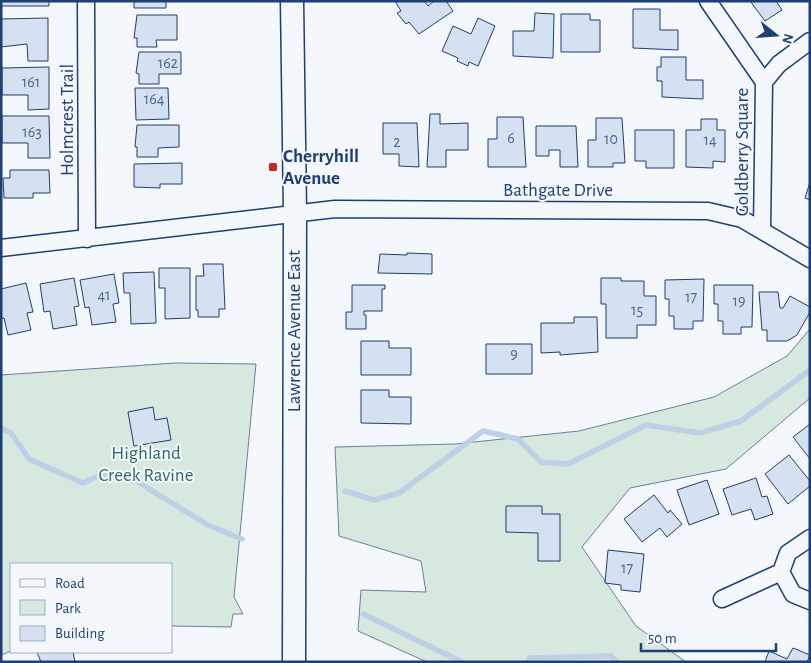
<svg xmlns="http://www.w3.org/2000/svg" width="811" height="663" font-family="'Alegreya Sans',sans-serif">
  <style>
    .green { fill: #d7e8df; stroke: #687fa3 }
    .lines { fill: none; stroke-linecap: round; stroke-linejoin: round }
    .stream { stroke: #bed0e5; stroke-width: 5.5 }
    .building { fill: #d5e0f0; stroke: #1d3f73 }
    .street-casing { stroke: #1d3f73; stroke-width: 19 }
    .secondary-casing { stroke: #1d3f73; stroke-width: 25 }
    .street { stroke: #f4f7fb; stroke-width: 16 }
    .secondary { stroke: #f4f7fb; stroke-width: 22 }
    .poi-dot { fill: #c62828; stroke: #f4f7fb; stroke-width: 2 }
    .labels { text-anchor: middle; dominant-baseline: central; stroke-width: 4; stroke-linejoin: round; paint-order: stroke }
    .number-label { font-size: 16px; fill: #4b6792 }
    .street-label { font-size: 19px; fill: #1d3f73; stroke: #f4f7fb }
    .poi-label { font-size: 19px; font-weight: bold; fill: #1d3f73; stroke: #f4f7fb; text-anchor: start }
    .park-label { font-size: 19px; fill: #2c6c60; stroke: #f4f7fb }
  </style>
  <rect width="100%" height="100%" fill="#f4f7fb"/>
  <path class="green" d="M810,329v69l-84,71 -96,19 -48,59 54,79 50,36h-259l-69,-31 3,-41 65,2 -5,-31 -82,-25 -4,-89 120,-3 124,-13 135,-34 73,-41z
    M175,363l81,1 -22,233 9,17h-10l-2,13 -60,-1v-62h-160v87l-10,4v-280z"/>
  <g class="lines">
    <path class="stream" d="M1,428l10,5 18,26 54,24 17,-8 36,6 72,44 34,14
      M345,491l29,9 25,-7 84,-62 35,8 23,23 27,2 78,-39 54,8 41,-12 69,-51
      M363,614l99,48
      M528,662l1,-4 82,-2 6,6"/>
  </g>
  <path class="building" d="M1,1h48v5h-48z
    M134,1h32v7h-32z
    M395,1h29l4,5 6,-5h12l7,10 -34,23 -10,-12 -3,2 -9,-11 4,-2z
    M750,1h26l6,9 -17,11z
    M633,9h27v21h18v20l-45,-2z
    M535,13l19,1 -1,44 -40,-2v-25h21z
    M561,14h29v6h10v32h-39z
    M137,15h40v25h-21l1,7h-20v-9h-3z
    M48,18v43h-20l-1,-17 -26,3v-28z
    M478,18l17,8 -17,40 -9,-4 -1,4 -11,-5 1,-3 -16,-7 11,-25 18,8z
    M139,52h42v22h-22v10h-20v-10l-3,-1z
    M661,57h25v23h17v19l-41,-2v-16h-5v-14h4z
    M49,67v42l-21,1v-15h-26v-27z
    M135,88h33l1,31 -33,1z
    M430,114h10v10l28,-1v27h-22v17h-19z
    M2,116h47l1,42h-22v-15h-26z
    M497,117h26l3,50h-38v-28h9z
    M596,118h26l3,45h-12v4h-25v-27h8z
    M701,119h16v11h8v32l-12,-1v7l-27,-1v-37h15z
    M383,123h34l2,44 -20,-1v-12h-16z
    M137,125h42v22l-21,1v9h-21v-10h-2z
    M536,126h40l2,41h-18v-17h-11v6h-13z
    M635,130h39v38h-28v-7h-11z
    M182,163v21h-22v4l-26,-1v-23z
    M10,170h39l1,23h-17v5h-29l-1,-20h7z
    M810,182v18l-5,-2z
    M407,253l25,1v20l-54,-1 2,-19 27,1z
    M203,264h20l2,45h-6v8h-21v-7h-2v-34h8z
    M159,268h31v50l-25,1v-31h-6z
    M154,272l2,51 -25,1 -1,-31h-6l-1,-20z
    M114,274l5,29 -6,1 3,18 -24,3 -3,-18 -4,1 -5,-28z
    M74,278l5,28 -5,1 3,18 -24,4 -3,-18 -6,1 -4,-28z
    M601,278h20v3h23v15h12v29h-19v13h-31v-34h-5z
    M704,279l-1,42h-10v8h-19v-13h-5v-17h-4v-19z
    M26,283l7,29 -6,1 4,17 -23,5 -4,-17 -3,1v-30z
    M352,285h33v4h-3v22h-18v4h2v14h-20v-17h6z
    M714,285h39l-1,42h-11v7h-18v-13h-5v-17h-4z
    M759,292h19l2,16h3l7,-12 20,11v5l-13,23 -10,6h-20v-11h-5z
    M574,317h23l1,35 -38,3v-3l-19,1v-30h33z
    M361,341h28v7h22v27h-50z
    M486,344h46v30h-46z
    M361,390h28v7h22v27l-50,-1z
    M153,407l2,13 12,-2 4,22 -37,6 -6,-34z
    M810,424v35l-17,-22z
    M789,455l21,26v5l-22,18 -23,-30z
    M756,478l6,19 5,-1 6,18 -18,6 -4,-11 -19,6 -9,-26z
    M707,480l12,34 -30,11 -12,-35z
    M654,495l14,18 2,-3 12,14 -15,13 -7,-9 -18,14 -18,-23z
    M506,506h36v8h18v47h-22v-28l-32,-1z
    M608,550l36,4 -4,38 -19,-2v-5l-16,-2z
    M793,648l17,7 -3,7h-42l4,-11 18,8z
    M37,652h36l2,10h-34z"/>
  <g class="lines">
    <defs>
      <path id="street" d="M86,1l1,238
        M708,1l56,81 -2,148
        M764,82l15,-18 31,-23
        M1,248l334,-39 373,2 34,8 68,40
        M810,538l-22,15 -7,19 12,22 17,7
        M722,599l59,-27"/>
      <path id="secondary" d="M292,1l3,211 -1,450"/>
    </defs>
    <use href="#street" class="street-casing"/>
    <use href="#secondary" class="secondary-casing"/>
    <use href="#street" class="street"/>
    <use href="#secondary" class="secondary"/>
  </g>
  <rect class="poi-dot" x="268" y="162" width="10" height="10" rx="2.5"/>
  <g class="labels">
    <g class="number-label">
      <text x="168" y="63">162</text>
      <text x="31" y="82">161</text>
      <text x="154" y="99">164</text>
      <text x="32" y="132">163</text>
      <text x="511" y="138">6</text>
      <text x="611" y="139">10</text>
      <text x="710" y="140">14</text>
      <text x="397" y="142">2</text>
      <text x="104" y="295">41</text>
      <text x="691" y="297">17</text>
      <text x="739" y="301">19</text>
      <text x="637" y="310">15</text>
      <text x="514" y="354">9</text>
      <text x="627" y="568">17</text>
    </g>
    <g class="street-label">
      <text transform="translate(67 120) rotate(-90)">Holmcrest Trail</text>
      <text transform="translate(742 152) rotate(-90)">Goldberry Square</text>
      <text x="558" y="190">Bathgate Drive</text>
      <text transform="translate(294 331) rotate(-90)">Lawrence Avenue East</text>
    </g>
    <g class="poi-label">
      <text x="283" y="156">Cherryhill<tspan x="283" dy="22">Avenue</tspan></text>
    </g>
    <g class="park-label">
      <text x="146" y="453">Highland<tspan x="146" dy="22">Creek Ravine</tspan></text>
    </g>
  </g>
  <rect width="811" height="663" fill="none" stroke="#1d3f73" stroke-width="5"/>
  <rect x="10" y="563" width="162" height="90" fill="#f4f7fb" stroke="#9eadc5"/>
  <rect x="20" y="579" width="25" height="8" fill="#f4f7fb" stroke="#9eadc5"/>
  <text x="55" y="588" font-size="15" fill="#1d3f73">Road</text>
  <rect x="20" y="600" width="25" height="15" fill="#d7e8df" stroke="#9eadc5"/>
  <text x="55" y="613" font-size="15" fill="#1d3f73">Park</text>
  <rect x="20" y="626" width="25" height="15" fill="#d5e0f0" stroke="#9eadc5"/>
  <text x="55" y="638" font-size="15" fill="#1d3f73">Building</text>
  <g transform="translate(776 35) rotate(107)" stroke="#f4f7fb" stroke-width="4" paint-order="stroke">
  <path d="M0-4L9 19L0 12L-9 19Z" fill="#1d3f73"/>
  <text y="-8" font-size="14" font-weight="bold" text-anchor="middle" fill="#1d3f73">N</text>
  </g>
  <path d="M641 643v8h135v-8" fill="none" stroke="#1d3f73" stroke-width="2.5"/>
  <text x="648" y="643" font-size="15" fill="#1d3f73" stroke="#f4f7fb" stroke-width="4" paint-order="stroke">50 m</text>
</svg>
